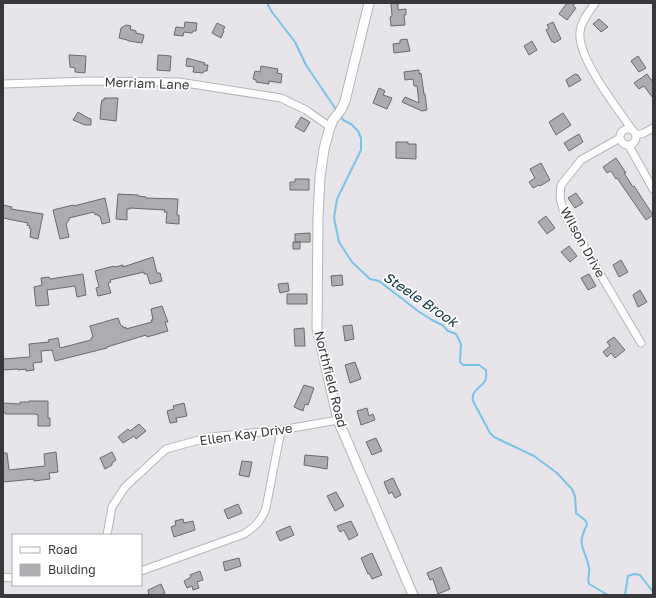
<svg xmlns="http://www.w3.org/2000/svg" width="656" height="598" font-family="'Golos Text',sans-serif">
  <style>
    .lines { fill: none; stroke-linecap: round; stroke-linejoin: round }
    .stream { stroke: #78c3e8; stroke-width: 2 }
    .building { fill: #adadb1; stroke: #6a6a6d }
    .minor-casing { stroke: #b6b4b8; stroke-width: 9 }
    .tertiary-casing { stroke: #b6b4b8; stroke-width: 11 }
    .minor { stroke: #fff; stroke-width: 7 }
    .tertiary { stroke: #fff; stroke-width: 9 }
    .labels { text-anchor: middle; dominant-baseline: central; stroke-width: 3.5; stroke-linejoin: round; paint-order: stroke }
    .street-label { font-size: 13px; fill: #383739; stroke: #fff }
    .water-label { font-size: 14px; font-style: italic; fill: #0d3140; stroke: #fff }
  </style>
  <rect width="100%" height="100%" fill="#e7e5e9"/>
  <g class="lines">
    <path class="stream" d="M267,3l5,9 23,30 11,23 31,46
      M341,116l2,4 8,4 7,7 3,7v12l-24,49 -3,19 5,24 13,20 18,17 9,2 39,30 14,9 10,5 6,6 8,3 5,10 -1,18 3,3h16l7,5c0,4 1,8 -1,11 -5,8 -14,9 -12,20l17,32 4,4 40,19 23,17 10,11 5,5 3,7 1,17 10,8 1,4c-12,22 -1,23 2,43 1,6 -2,10 0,16l19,11
      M625,595l3,-19 6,-2 6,1 13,17"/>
  </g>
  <path class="building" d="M391,3l7,1v6l8,-1v6h-2l1,10 -14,1 -1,-9 2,-1z
    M567,3h8l-2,3 3,2 -9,12 -8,-6z
    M599,19l9,8 -7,5 -8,-8z
    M185,22l12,1 -1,8h-3l-1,2 -8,-1 -1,4 -9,-1 2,-8 8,1z
    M553,22l8,17 -7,4 -1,-2 -1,1 -6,-12 3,-2 -2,-3z
    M217,23l8,4 -2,3 1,1 -3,7 -9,-5z
    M126,25l5,1 -1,3 6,2v2l8,2 -2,8 -13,-2 -2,-1 -8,-2 2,-10z
    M407,39l3,12 -16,2 -1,-9 7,-1v-3z
    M532,41l5,9 -8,5 -5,-9z
    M69,55l17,1 -1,17 -10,-1v-4l-5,-1z
    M158,55l13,1 -1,15 -13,-1z
    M638,56l8,12 -7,4 -8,-11z
    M187,58l18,5 -1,2h4l-1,6h-3l-1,2 -10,-1 1,-5 -8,-1z
    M261,66l17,3 -1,4 5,1 -1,9 -12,-2v3l-13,-2v-2l-3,-1 2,-8 5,1z
    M419,70v4l2,-1 3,21h1l2,16 -5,1 -20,-9 3,-5 14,6 -2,-17h-3l-1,-7 -8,1 -1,-8z
    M575,74l3,1 3,5 -12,7 -3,-7z
    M647,74l6,8v16l-9,-12 -5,3 -5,-6z
    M379,88l6,3 -2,4 9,3 -5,11 -14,-6z
    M104,98h14l-2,23 -16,-2 1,-14 1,-5h2z
    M78,112l10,6 3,1v6h-6l-12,-5z
    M563,113l8,12 -15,10 -7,-13z
    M301,117l9,5 -6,10 -9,-5z
    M579,134l4,8 -14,9 -5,-8z
    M396,142h12v2h8v15l-20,-1z
    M616,158l10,15h-2l9,14 1,-1 19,29 -7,5 -29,-42 -1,1 -5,-8 -4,2 -4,-6z
    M541,163l9,17 -10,6 -1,-1 -6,3 -4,-6 6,-4 -5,-9z
    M295,179h14v11h-19v-8h5z
    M576,193l7,10 -8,5 -7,-10z
    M118,194l20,1v1l8,1v1l32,1 -1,16h2v9l-13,-1 1,-11h-3l1,-2 -35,-2v1h-3v11l-11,-1z
    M105,198l5,24 -8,2 -2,-8h-2l-1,-2 -2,1 -1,-3 -25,6v2l-3,4 3,13 -9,2 -7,-29 20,-5 1,1z
    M3,205l9,2 -1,2 32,5 -5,25 -8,-2 1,-8 -2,-1 1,-2 -3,-1 1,-2 -25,-5z
    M546,216l9,12 -8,6 -9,-12z
    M310,233v9h-15h5v7h-7v-7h2v-8z
    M569,246l8,10 -7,6 -9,-10z
    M153,257l4,16h3l2,8 -12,3 -3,-10h-3v-2l-34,8 1,2 -3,1 3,10 -13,3 -2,-8 3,-1 -4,-16 19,-5 1,1 8,-2v2z
    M621,260l7,12 -9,5 -6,-12z
    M83,274l3,21 -9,2 -2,-11 -28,4 2,15 -13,1 -2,-19 8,-2 -1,-7 8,-1 1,2z
    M589,274l7,12 -8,4 -7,-12z
    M342,275l1,10 -11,1 -1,-10z
    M288,283l1,8 -9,2 -2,-9z
    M640,290l7,12 -9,5 -5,-12z
    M287,294h20v10h-20z
    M162,306l6,16h-3l3,9 -21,6 -1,-2 -39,12v1l-52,13 -3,-11 -11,1 1,11 -9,1 1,7 -8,1v-2l-8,1v-1l-15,1v-11l27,-2 -1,-13 20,-2 -1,-2 10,-2 2,10 31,-8v-2l2,-1 -3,-11 28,-8 3,8h2v2l3,-1v2l26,-7 -1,-2h2l-2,-11z
    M352,325l2,14 -9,2 -2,-15z
    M304,328l1,18h-10l-1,-17z
    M614,337l11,13 -10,8 -4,-5 -4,4 -4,-5 7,-6 -3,-4z
    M355,362l6,17 -11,4 -5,-18z
    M304,385l10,3 -6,17 -3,-1 -2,7 -9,-4z
    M29,401h19v17h2v8h-12v-11l-3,-1h-30v-2h-2v-9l17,1v-2h9z
    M184,403l3,13 -11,2 1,4 -7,1 -3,-12 7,-2 -1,-3z
    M367,408l2,8 4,-2 2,6 -14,5 -4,-14z
    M139,424l7,7 -10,8 -2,-3 -11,7 -5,-6 10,-8 2,2z
    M376,438l6,13 -10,4 -6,-13z
    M56,452l2,20 -9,1 1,6 -16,2v-2l-31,3v-29h4l2,17 36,-4 -1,-12z
    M112,452l4,8 -4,3v2l-7,4 -5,-11z
    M305,455l23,2 -1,12 -23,-4z
    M242,461l10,1 -3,15 -10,-2z
    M393,478l8,17 -6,3 -3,-6 -3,2 -5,-12z
    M336,492l8,14 -9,5 -8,-15z
    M238,504l4,9 -14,6 -4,-9z
    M183,519l1,4 9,-2 2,9 -21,7 -3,-10 5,-2 -1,-4z
    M351,521l7,14 -9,5 -5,-10 -4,2 -3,-6z
    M290,526l4,9 -14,6 -4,-9z
    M372,553l10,22 -10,4 -3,-6 -1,1 -7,-16z
    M239,558l2,8 -16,5 -2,-9z
    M441,567l9,22 -12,5 -5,-15 -3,1 -3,-7z
    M200,571l3,9 -6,2 2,6 -6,2 -1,-4 -5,2 -3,-7 7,-4 -1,-2z
    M161,584l4,9 -5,2h-11l-1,-5z"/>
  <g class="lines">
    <defs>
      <path id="minor" d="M595,3c-6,9 -14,18 -15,29 -3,26 38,77 53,99
        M3,84l85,-3 91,1 102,16 25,12 24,17
        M620 137a8 8 0 1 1 16 0a8 8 0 1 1-16 0Z
        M636,135l8,-2 9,-5
        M620,138l-39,22 -20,25 -1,13 4,15 77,130
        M629,146l24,43
        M107,535l5,-28 13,-20 41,-38 44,-12 71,-7 57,-10
        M141,571l103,-37c12,-8 17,-13 22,-26l15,-78
        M3,577l10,1"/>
      <path id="tertiary" d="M369,3l-24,98 -4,9 -8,10 -3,7 -6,22 -4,28 -2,40 -1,111 21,92 75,175"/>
    </defs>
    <use href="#minor" class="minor-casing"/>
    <use href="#tertiary" class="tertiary-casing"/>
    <use href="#minor" class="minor"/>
    <use href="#tertiary" class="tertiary"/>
  </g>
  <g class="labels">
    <g class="street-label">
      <text transform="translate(147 83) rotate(2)">Merriam Lane</text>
      <text transform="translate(583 242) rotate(61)">Wilson Drive</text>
      <text transform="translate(331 379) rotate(76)">Northfield Road</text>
      <text transform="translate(246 434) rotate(-8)">Ellen Kay Drive</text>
    </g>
    <g class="water-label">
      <text transform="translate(421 299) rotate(34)">Steele Brook</text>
    </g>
  </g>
  <rect width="656" height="598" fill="none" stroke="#383739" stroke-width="8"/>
  <rect x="12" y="534" width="130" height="52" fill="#ffffff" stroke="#afafb0"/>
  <rect x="20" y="547" width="20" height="6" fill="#ffffff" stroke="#afafb0"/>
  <text x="48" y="554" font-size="12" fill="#383739">Road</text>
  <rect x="20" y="564" width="20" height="12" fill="#adadb1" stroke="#afafb0"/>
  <text x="48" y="574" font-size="12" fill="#383739">Building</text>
</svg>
